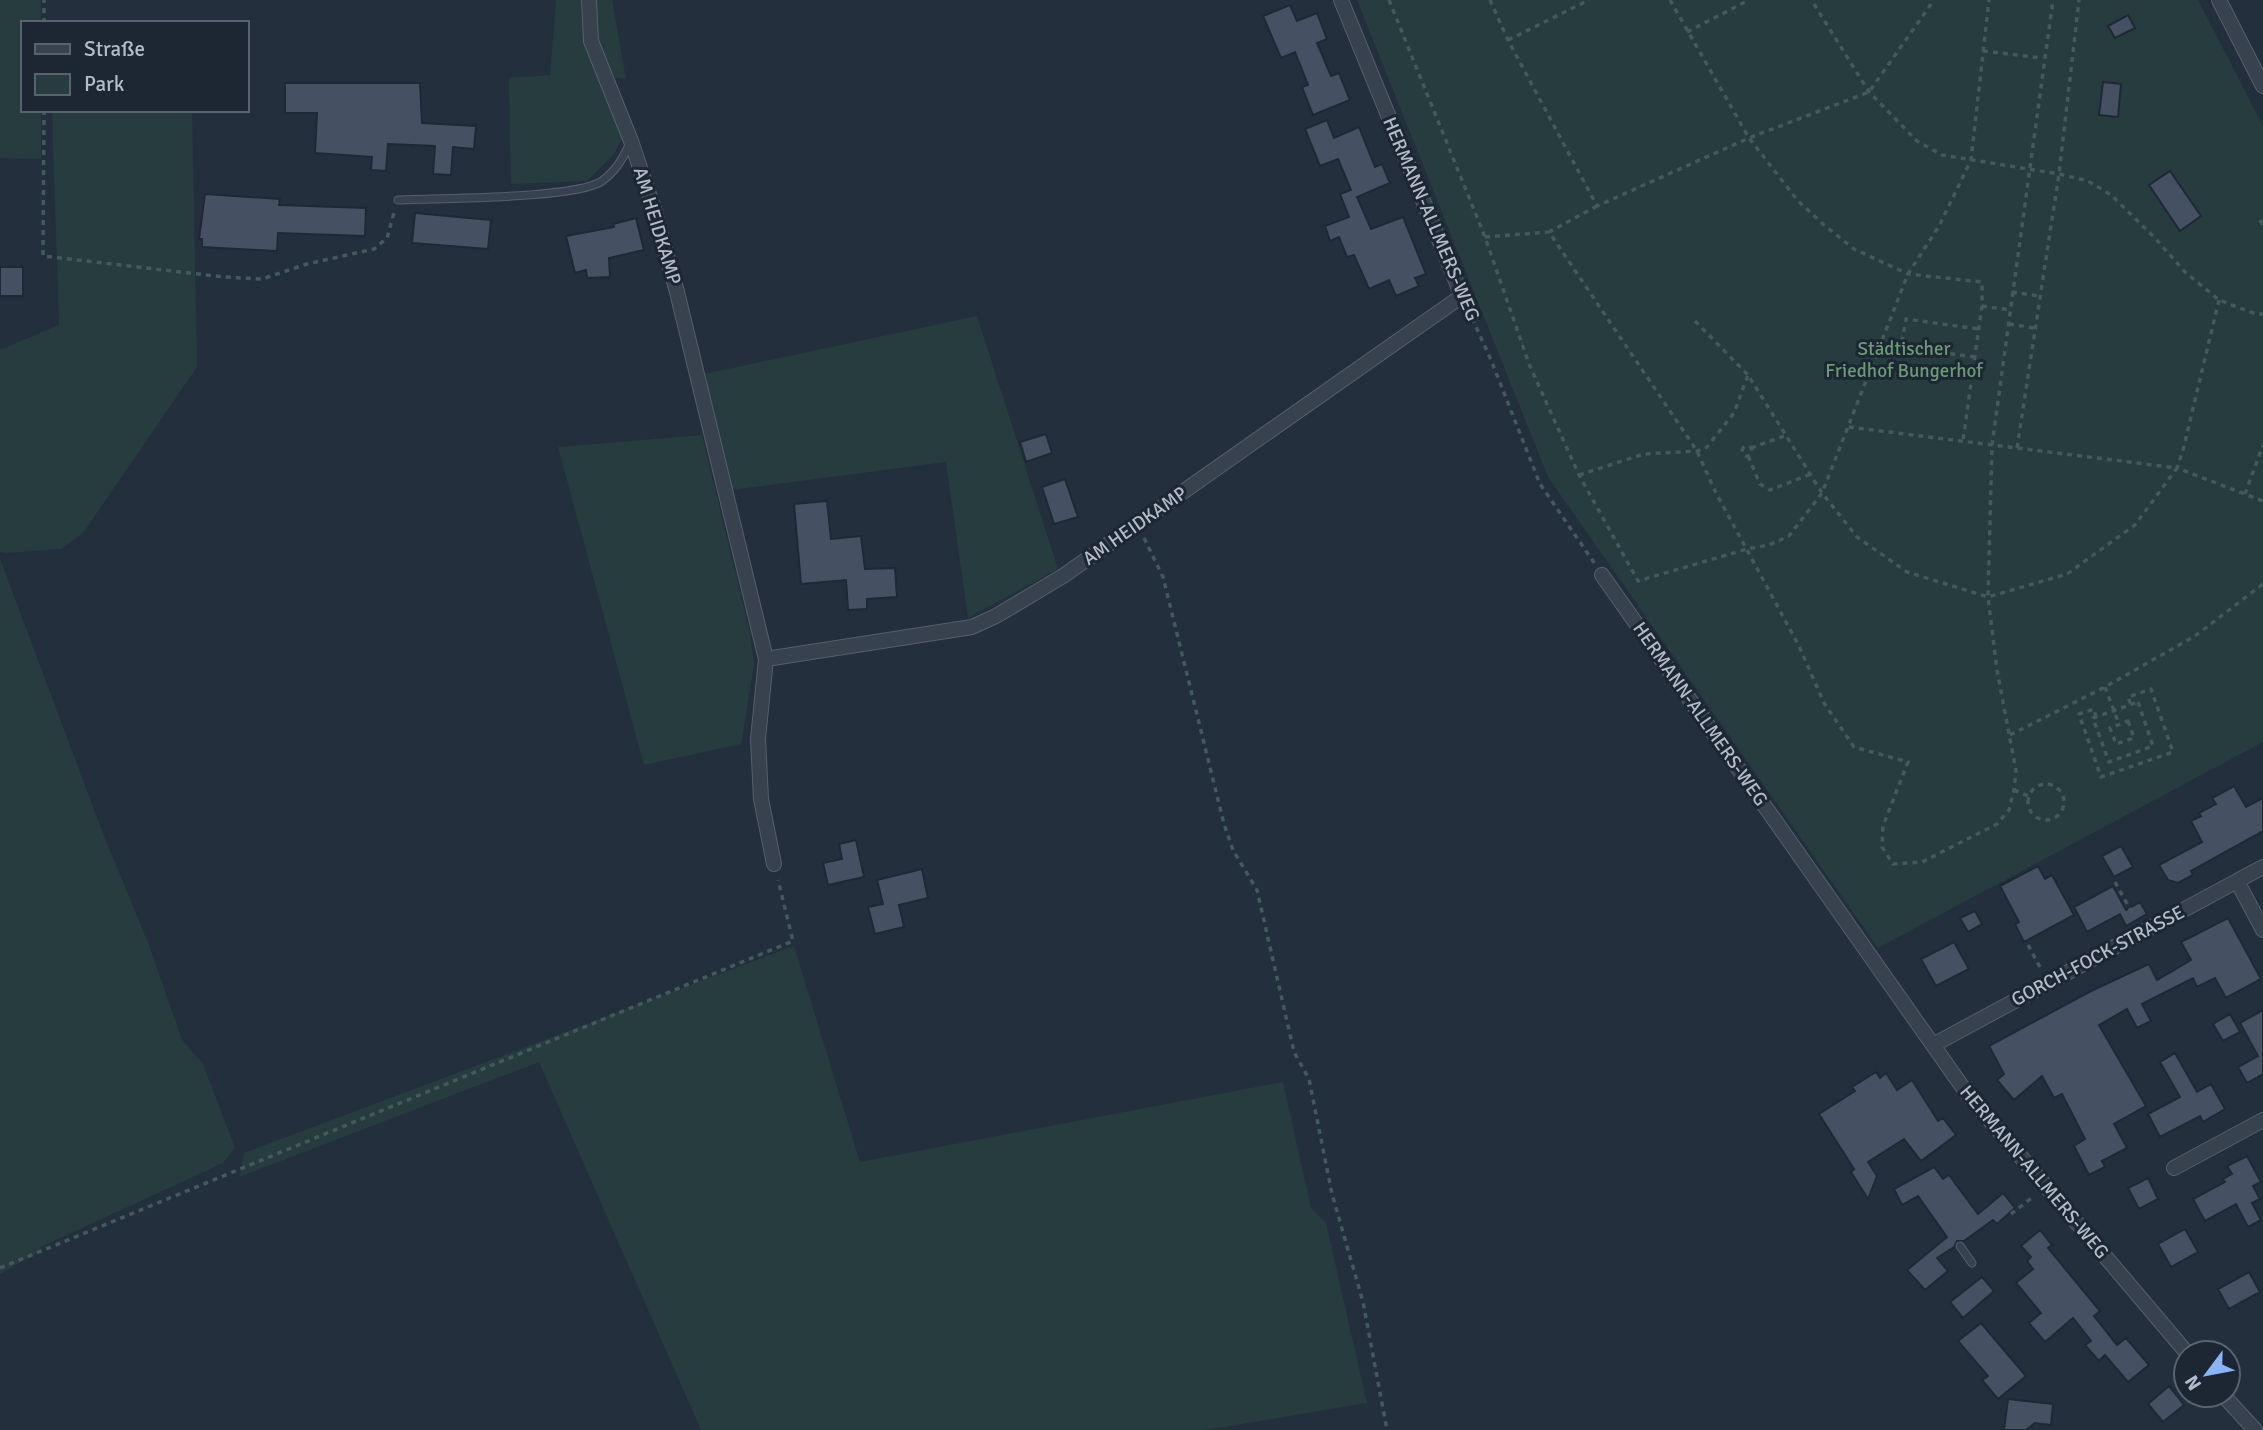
<svg xmlns="http://www.w3.org/2000/svg" width="2263" height="1430" font-family="Signika,sans-serif">
  <style>
    .green { fill: #263c3f }
    .building { fill: #455162; stroke: #1f2835; stroke-width: 2 }
    .lines { fill: none; stroke-linecap: round; stroke-linejoin: round }
    .lane-casing { stroke: #565f6c; stroke-width: 9 }
    .street-casing { stroke: #565f6c; stroke-width: 16 }
    .path { stroke: #44595c; stroke-width: 3.5; stroke-dasharray: 5 5; stroke-linecap: butt }
    .lane { stroke: #38414e; stroke-width: 7 }
    .street { stroke: #38414e; stroke-width: 14 }
    .labels { text-anchor: middle; dominant-baseline: central; stroke-width: 6; stroke-linejoin: round; paint-order: stroke }
    .street-label { font-size: 19px; fill: #b4bcc9; stroke: #1d2633 }
    .park-label { font-size: 19px; fill: #6b9a76; stroke: #1d2633 }
  </style>
  <rect width="100%" height="100%" fill="#242f3e"/>
  <path class="green" d="M0,0h41v23h-18v87h18v49l-41,-1z
    M556,0h56l14,79 -27,-3 24,61 -9,17 -27,27 -76,3 -2,-106 41,-3z
    M1357,0h841l65,126v616l-385,206 -330,-471z
    M52,110h140l5,257 -114,166 -22,16 -55,4 -6,-1v-202l59,-25z
    M977,316l81,253 -90,49 -22,-156 -214,28 -28,-116z
    M702,435l48,198 4,32 -13,79 -97,21 -86,-318z
    M0,559l102,272 47,114 33,95 21,24 32,84 -12,15 -182,84 1,3 -42,24z
    M794,946l66,216 423,-80 28,126 15,15 41,180 -161,27h-505l-162,-368 -300,115 5,-24z"/>
  <path class="building" d="M1290,5l7,16 20,-8 10,26 -10,4 14,33 8,-3 11,27 -37,15 -11,-28 6,-2 -13,-33 -14,6 -18,-42z
    M2128,15l7,13 -20,10 -7,-12z
    M2103,82l18,2 -3,33 -19,-2z
    M285,83h135l2,40 54,3 -2,23 -21,-2 -2,28 -18,-1 2,-28 -47,-2 -2,27 -15,-1 1,-13 -57,-4 2,-40h-32z
    M1327,120l7,18 25,-11 16,40 7,-3 8,19 -33,14 14,32 32,-12 23,57 -11,4 4,8 -23,10 -7,-16 -20,9 -15,-34 -7,2 -8,-20 -9,4 -5,-15 24,-9 -9,-23 11,-4 -13,-31 -18,7 -15,-37z
    M2170,171l31,45 -21,15 -31,-46z
    M205,194l75,5 -1,6 87,3 -1,28 -87,-3 -1,18 -75,-4v-8h-3z
    M415,213l76,7 -3,29 -76,-6z
    M636,218l8,32 -35,8 1,19 -23,1 -1,-8 -11,3 -9,-37 48,-9 -1,-3z
    M0,267h23v29h-23z
    M1046,434l6,19 -26,9 -6,-20z
    M1065,479l13,38 -24,7 -12,-37z
    M827,501l4,38 30,-3 4,33 30,-1 2,29 -30,2v10l-19,1 -2,-30 -45,4 -7,-80z
    M2234,786l12,21 17,-9v33l-72,40 2,4 -15,8 -10,-3 -9,-15 43,-23 -11,-21 10,-5 -2,-3 17,-9 -4,-6z
    M856,840l8,37 -36,8 -5,-22 19,-4 -3,-15z
    M2121,846l12,21 -19,10 -12,-21z
    M2038,866l7,13 7,-4 22,40 -50,27 -9,-18 4,-2 -19,-36z
    M922,869l6,29 -29,7 5,22 -29,7 -7,-27 15,-3 -6,-24z
    M2113,886l13,24 14,-8 7,12 -21,12 -6,-12 -33,18 -13,-25z
    M1975,911l7,13 -14,8 -8,-14z
    M2228,918l33,61 -35,19 -11,-20 -18,9 -4,-9 -51,26 9,17 -14,7 -10,-19 -28,16 47,81 -32,18 13,24 -25,13 3,6 -16,8 -15,-29 11,-7 -23,-45 -8,4 -12,-22 -28,24 -17,-20 7,-6 -15,-28 102,-55 58,-27 8,16 34,-20 -10,-18z
    M1954,942l15,27 -33,17 -15,-27z
    M2263,1010v64l-16,9 -9,-16 20,-11 -18,-33z
    M2230,1014l10,18 -17,9 -10,-17z
    M2175,1053l22,39 14,-8 14,25 -22,13 -3,-6 -40,21 -12,-23 32,-17 -20,-35z
    M1876,1072l4,6 6,-5 11,17 15,-10 26,41 5,-3 13,17 -35,26 -17,-22 -36,23 9,14 -9,23 -17,-27 3,-3 -35,-55 36,-23 -3,-4z
    M2247,1156l14,26 -8,4 7,13 -8,4 9,17 -13,7 -12,-23 -31,17 -12,-22 32,-17 -2,-3 9,-5 -5,-8z
    M1934,1167l9,12 6,-4 29,39 25,-21 12,15 -18,16 -4,-4 -29,21h-7l-3,6 -17,11 11,13 -23,19 -18,-20 40,-33 -29,-41 -16,9 -8,-16z
    M2148,1178l10,21 -19,10 -11,-21z
    M2185,1229l13,23 -27,15 -13,-23z
    M2040,1230l12,15 -4,3 52,63 -6,5 23,29 9,-7 23,27 -21,17 -23,-27 -6,6 -14,-16 6,-4 -18,-23 -28,24 -16,-19 12,-10 -25,-30 17,-14 -6,-8 4,-4 -10,-11z
    M2249,1272l11,20 -31,17 -11,-20z
    M1982,1277l12,14 -31,27 -13,-16z
    M1981,1323l45,53 -28,23 -16,-19 6,-4 -30,-35z
    M2169,1386l15,19 -21,17 -15,-18z
    M2008,1399l45,5 -2,21 -16,-2 -9,7h-22z"/>
  <g class="lines">
    <defs>
      <path id="lane" d="M398,200c38,-2 179,-1 204,-19 14,-10 21,-23 28,-38
        M1960,1246l12,17"/>
      <path id="street" d="M589,0l2,41 40,100 23,68 23,83 89,367 206,-32 24,-11 67,-40 399,-280 -121,-296
        M2219,0l44,86
        M1602,575l364,517 221,261
        M766,659l-8,80 3,60 13,65
        M2237,881l26,49
        M1933,1045l330,-178
        M2174,1168l89,-48
        M2223,1395l32,35"/>
    </defs>
    <use href="#lane" class="lane-casing"/>
    <use href="#street" class="street-casing"/>
    <path class="path" d="M1389,0l96,237 44,127 50,111 59,106 109,-32 22,-4 20,-9 33,-43 86,-219 31,-48 32,-66 18,-160
      M1490,0l18,40 89,166 152,-68 120,-46 65,-92
      M1670,0l79,138 49,63 26,24 30,24 54,25 74,8v24l-19,134
      M1814,4l55,88 48,49 25,14 117,19 29,7 23,14 44,43 30,34 34,28 37,14h7
      M44,23v-23
      M1687,32l62,-32
      M1508,40l81,-40
      M1983,51l59,7
      M44,110l-1,146 181,21 38,2 45,-15 67,-15 13,-11 8,-29
      M1597,206l-48,26 148,219 18,40 84,155 25,57 30,44 54,15 -25,64 -1,21 11,17 29,-2 75,-38 12,-14 5,-20 2,-19 -19,-101 -9,-73 4,-152 61,-445
      M2260,220l3,5
      M1485,237l64,-5
      M2012,292l27,4
      M2219,300l-36,150 -6,18 86,33
      M1982,306l28,4
      M1468,309l23,51 49,124 55,80
      M1695,321l53,54
      M2009,324l25,4
      M1975,357l-74,-10 5,-28 73,10
      M1742 451a5 5 0 1 1 10 0a5 5 0 1 1-10 0Z
      M1751,448l36,-13
      M2017,448l42,-274 20,-174
      M1748,456l12,28 10,6 41,-16
      M1579,475l65,-21 53,-3 10,-4 27,-34 14,-38 74,118 35,44 50,35 81,25 79,-23 68,-49 42,-57 -328,-41
      M2245,494l18,-49
      M1144,538l19,39 61,247 9,26 24,40 37,162 15,27 23,115 31,108 24,128
      M2105,687l14,37
      M2138,702l15,44 -44,16 -16,-44z
      M2096,717l-2,-8 -15,5 22,63 72,-25 -22,-63 -23,8 3,8
      M2128,721l6,17 -18,6 -6,-16z
      M2010,735l95,-48 90,-51 68,-52
      M2028 802a18 18 0 1 1 36 0a18 18 0 1 1-36 0Z
      M2014,790l14,6
      M2115,882l20,36
      M2028,945l14,26
      M2011,1214l23,-18
      M0,1268l793,-327 -15,-61"/>
    <use href="#lane" class="lane"/>
    <use href="#street" class="street"/>
  </g>
  <g class="labels">
    <g class="street-label">
      <text transform="translate(1431 219) rotate(67)">HERMANN-ALLMERS-WEG</text>
      <text transform="translate(657 226) rotate(73)">AM HEIDKAMP</text>
      <text transform="translate(1135 526) rotate(-35)">AM HEIDKAMP</text>
      <text transform="translate(1700 714) rotate(55)">HERMANN-ALLMERS-WEG</text>
      <text transform="translate(2098 956) rotate(-28)">GORCH-FOCK-STRASSE</text>
      <text transform="translate(2034 1172) rotate(50)">HERMANN-ALLMERS-WEG</text>
    </g>
    <g class="park-label">
      <text x="1904" y="349">Städtischer<tspan x="1904" dy="22">Friedhof Bungerhof</tspan></text>
    </g>
  </g>
  <rect x="21" y="21" width="228" height="91" fill="#1d2633" stroke="#59626f" stroke-width="2"/>
  <rect x="35" y="44" width="35" height="10" fill="#38414e" stroke="#59626f" stroke-width="2"/>
  <text x="84" y="56" font-size="21" fill="#b4bcc9">Straße</text>
  <rect x="35" y="74" width="35" height="21" fill="#263c3f" stroke="#59626f" stroke-width="2"/>
  <text x="84" y="91" font-size="21" fill="#b4bcc9">Park</text>
  <g transform="translate(2207 1374) rotate(238)"><circle r="33" fill="#1d2633" stroke="#59626f" stroke-width="2"/>
  <path d="M0-5L12 26L0 18L-12 26Z" fill="#8ab4f8"/>
  <text y="-10" font-size="19" font-weight="bold" text-anchor="middle" fill="#b4bcc9">N</text>
  </g>
</svg>
